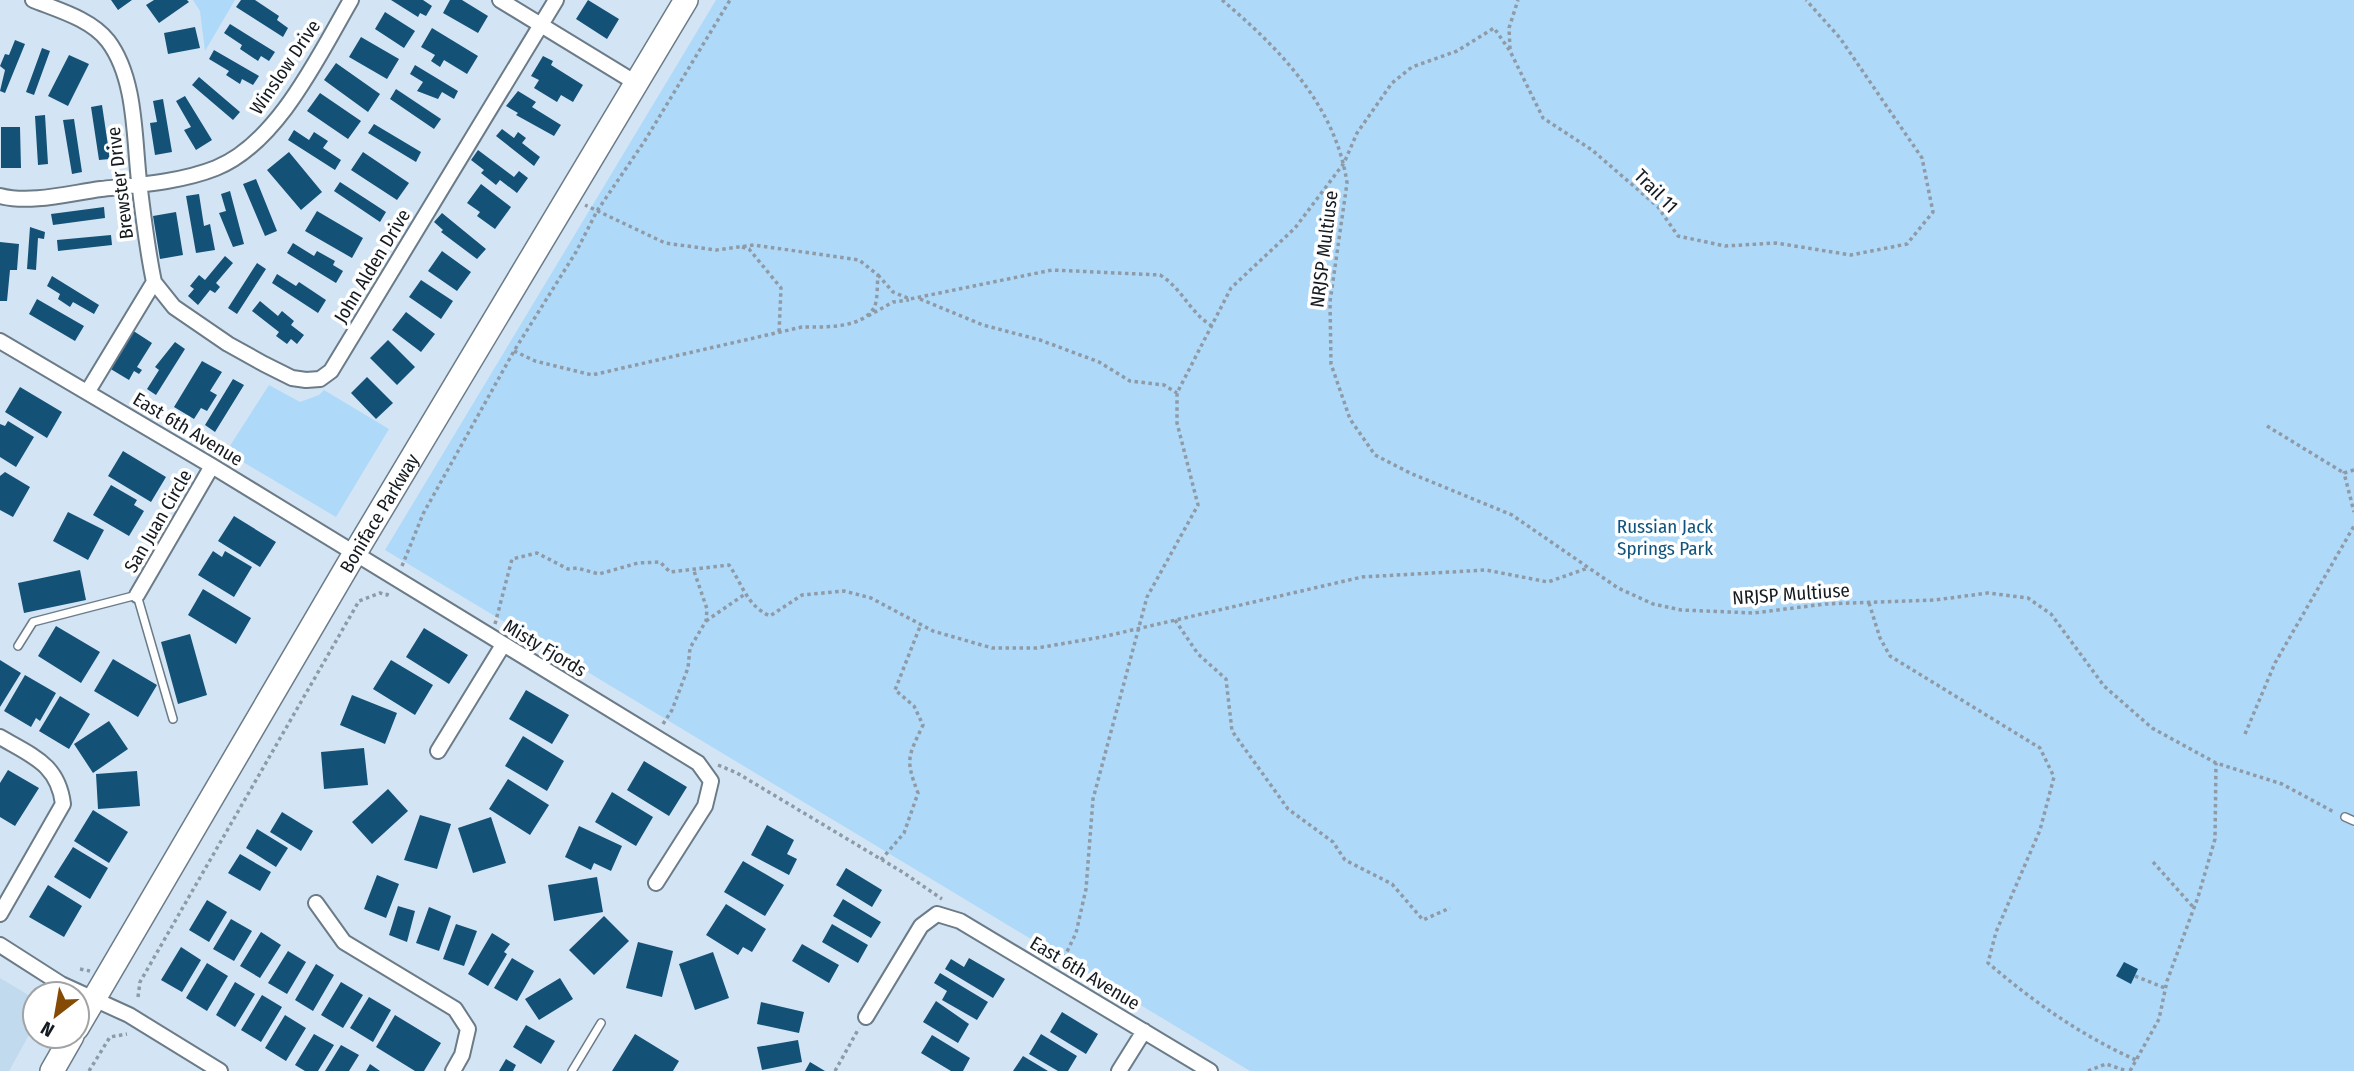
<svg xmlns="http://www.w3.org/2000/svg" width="2354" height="1071" font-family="'Fira Sans Condensed',sans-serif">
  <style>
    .built { fill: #c1daed }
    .green { fill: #afd9f9 }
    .building { fill: #145177 }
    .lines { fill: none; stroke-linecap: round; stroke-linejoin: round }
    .lane-casing { stroke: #6b7b88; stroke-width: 10 }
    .street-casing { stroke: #6b7b88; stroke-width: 18 }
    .primary-casing { stroke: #6b7b88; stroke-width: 26 }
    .path { stroke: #8e9ba7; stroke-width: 3.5; stroke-dasharray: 3.5 3.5; stroke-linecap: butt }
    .lane { stroke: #fff; stroke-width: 7 }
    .street { stroke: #fff; stroke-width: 14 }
    .primary { stroke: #fff; stroke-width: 23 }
    .labels { text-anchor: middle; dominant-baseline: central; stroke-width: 7; stroke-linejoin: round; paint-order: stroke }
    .street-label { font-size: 19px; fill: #141a1f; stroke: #fff }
    .park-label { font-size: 19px; fill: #0e547d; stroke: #fff }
  </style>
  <rect width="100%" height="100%" fill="#d3e5f4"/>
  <path class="built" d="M0,978l35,21v25l-26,47h-9z"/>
  <path class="green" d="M193,0h42l-30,51 -5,-40z
    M716,0h1638v1071h-1104l-865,-521z
    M269,385l31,17 19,-7 5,-5 65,39 -53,88 -110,-65z"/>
  <path class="building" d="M111,0h21l-14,10z
    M154,0h33l2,2 -30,21 -13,-18z
    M241,0h14l24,16 -2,4 11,8 -5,9 -47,-30z
    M391,0h32l9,6 -6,10 -6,-3 -2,4z
    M450,0h12l26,16 -10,17 -35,-20z
    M588,0l31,19 -12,20 -31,-20z
    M385,12l30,19 -11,17 -29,-19z
    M230,24l45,28 -6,9 -8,-5 -3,5 -18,-12 2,-4 -18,-12z
    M195,27l5,21 -32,6 -4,-21z
    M432,28l46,28 -11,18 -23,-14 -4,7 -9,-6 4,-6 -14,-8z
    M361,37l38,22 -12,20 -38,-22z
    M15,40l10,4 -20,49 -5,-2 5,-21 -5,-4 5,-12 4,1z
    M42,48l8,3 -16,44 -8,-3z
    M214,50l45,26 -6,9 -11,-6 -2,5 -14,-9 3,-4 -20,-12z
    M69,55l20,9 -21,42 -20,-10z
    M543,56l10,5 -2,4 32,20 -10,17 -12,-7 -4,7 -23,-14 5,-8 -8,-4z
    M336,63l44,31 -12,18 -44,-32z
    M415,65l43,26 -4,8 -12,-7 -4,7 -21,-8 6,-9 -13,-8z
    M199,77l41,35 -7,8 -41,-35z
    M396,89l45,30 -7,10 -44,-30z
    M518,91l18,11 -4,5 29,18 -7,11 -38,-21 2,-2 -12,-7z
    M320,93l41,28 -13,18 -41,-28z
    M185,96l27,44 -16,10 -12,-20 7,-3 -15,-26z
    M163,99l9,53 -17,3 -5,-32 7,-1 -4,-21z
    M102,105l8,54 -11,1 -8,-53z
    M45,115l3,49 -10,1 -3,-49z
    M74,119l8,53 -10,2 -9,-54z
    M374,124l47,28 -5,10 -48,-29z
    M1,127h19l1,41h-20z
    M502,129l12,9 4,-6 8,6 -4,5 18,14 -6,9 -38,-30z
    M294,130l15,10 5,-8 14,9 -5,7 18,12 -6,10 -47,-30z
    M478,150l36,27 5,-6 9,7 -11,15 -17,-13 -4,5 -15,-12 3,-3 -13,-10z
    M289,152l33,40 -21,18 -34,-40z
    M363,152l46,31 -12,17 -46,-30z
    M256,179l21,52 -12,5 -22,-52z
    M340,182l46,30 -6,10 -46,-31z
    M481,184l30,23 -16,22 -18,-13 3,-4 -13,-9z
    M230,191l14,53 -11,3 -14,-34 7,-2 -5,-17z
    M199,194l5,32 6,-2 5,26 -19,3 -10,-57z
    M104,207l1,11 -52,7 -2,-11z
    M317,211l46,27 -11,20 -47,-27z
    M176,212l7,43 -23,4 -7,-43z
    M442,213l44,36 -9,10 -36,-27 2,-2 -9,-8z
    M30,227l15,5 -1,7 -6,-1 -2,32 -9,-1z
    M111,235l1,10 -54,6 -1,-11z
    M0,242l19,2 -2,26h-7l-3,31h-7z
    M293,243l21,13 3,-5 18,10 -2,4 10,6 -7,12 -49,-30z
    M442,251l29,21 -14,19 -29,-20z
    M225,256l8,7 -17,20 4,4 -5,6 -5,-3 -12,15 -10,-9 6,-7 -4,-3 9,-11 6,5z
    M257,263l9,6 -29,45 -9,-6z
    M277,274l19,12 3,-4 27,18 -8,13 -46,-30z
    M52,276l47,29 -5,9 -21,-12 -3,5 -12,-8 2,-5 -13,-8z
    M421,280l32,21 -12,18 -32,-22z
    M37,299l47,27 -9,15 -46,-27z
    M260,301l18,15 4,-5 12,10 -3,4 13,10 -7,9 -6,-5 -4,5 -11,-8 3,-4 -27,-21z
    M406,312l29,22 -14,18 -29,-22z
    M132,330l20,13 -15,24 5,3 -3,4 -5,-3 -5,9 -20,-12z
    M388,340l27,27 -18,18 -27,-27z
    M175,342l10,7 -29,46 -9,-6 12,-19 -4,-3z
    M202,361l20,11 -12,19 7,4 -10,16 -6,-3 -7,11 -20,-12z
    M367,377l26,26 -17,16 -25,-26z
    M233,379l11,6 -29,47 -10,-7z
    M20,387l42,25 -15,26 -42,-26z
    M8,421l26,16 -18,30 -16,-10v-33l5,2z
    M123,451l43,26 -15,25 -43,-26z
    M5,472l25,15 -17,30 -13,-7v-34z
    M111,485l26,15 -3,5 10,6 -15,25 -36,-21z
    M68,512l36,18 -16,30 -35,-19z
    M234,516l42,26 -16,25 -42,-26z
    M213,551l9,6 3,-6 27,16 -18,30 -36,-22z
    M80,570l6,30 -62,13 -6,-30z
    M203,589l48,29 -15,26 -48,-29z
    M56,626l44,26 -19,31 -43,-27z
    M424,628l44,27 -19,29 -43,-27z
    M190,634l17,61 -29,9 -17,-62z
    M113,659l44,26 -19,32 -44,-26z
    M0,660l21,13 -21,34z
    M391,660l42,25 -18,30 -42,-26z
    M25,675l31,18 -16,28 -4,-3 -5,9 -27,-16z
    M526,690l43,25 -17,29 -43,-25z
    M352,695l45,18 -12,31 -45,-19z
    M60,696l30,18 -21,35 -30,-18z
    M109,721l19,28 -35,24 -19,-29z
    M523,736l41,25 -17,30 -42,-25z
    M364,748l4,37 -44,4 -3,-37z
    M644,761l43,26 -18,29 -42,-26z
    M8,770l31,18 -24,38 -15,-9v-34z
    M137,771l3,35 -42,3 -2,-35z
    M508,779l41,26 -19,30 -41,-26z
    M388,789l20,22 -36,33 -20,-22z
    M612,792l41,25 -17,29 -41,-24z
    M93,810l35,22 -19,31 -35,-22z
    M282,812l31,19 -12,20 -31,-19z
    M420,815l31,9 -14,45 -33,-9z
    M491,817l15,46 -33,10 -15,-45z
    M767,825l27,15 -7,14 10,5 -8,16 -38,-20z
    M579,826l43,20 -11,25 -17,-8 -3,7 -26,-13z
    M257,829l31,19 -12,19 -30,-19z
    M73,847l35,21 -18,31 -36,-22z
    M240,854l31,18 -11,19 -32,-18z
    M743,861l41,24 -19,31 -41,-24z
    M846,868l36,22 -10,17 -36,-22z
    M377,875l22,9 -13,34 -22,-9z
    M597,877l6,35 -49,9 -6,-36z
    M48,885l34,21 -18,31 -35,-20z
    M843,899l38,23 -10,16 -38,-22z
    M207,900l20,12 -18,30 -20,-12z
    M726,904l40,25 -14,23 -9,-5 -5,8 -32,-20z
    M398,906l17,5 -8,31 -18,-7z
    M429,907l22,9 -12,35 -23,-8z
    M604,916l25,25 -35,34 -25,-25z
    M231,919l21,12 -18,30 -21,-12z
    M456,924l21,7 -13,35 -21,-7z
    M832,924l36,21 -10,18 -36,-21z
    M261,932l20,13 -21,33 -20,-12z
    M492,933l18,11 -6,8 3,2 -19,32 -20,-12z
    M638,942l35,9 -11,46 -36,-9z
    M802,944l37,21 -10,18 -37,-22z
    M181,947l20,13 -19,32 -21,-12z
    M288,951l18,11 -19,32 -19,-11z
    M713,952l16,46 -34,12 -16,-46z
    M512,958l22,13 -17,30 -23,-13z
    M969,958l36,21 -12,19 -48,-29 6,-10 13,8z
    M2124,962l14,7 -7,15 -15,-8z
    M207,963l21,13 -21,35 -21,-13z
    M316,964l18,11 -21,36 -18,-11z
    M940,973l48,29 -11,18 -35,-20 5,-9 -13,-8z
    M560,978l13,21 -34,21 -14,-21z
    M235,982l20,12 -20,33 -19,-12z
    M341,982l22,13 -20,33 -22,-13z
    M262,995l20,12 -21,35 -20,-12z
    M369,997l22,13 -18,32 -23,-14z
    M936,1001l33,23 -11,19 -35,-21z
    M761,1002l43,10 -5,21 -42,-9z
    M1062,1012l36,22 -12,20 -36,-22z
    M285,1015l21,13 -20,33 -21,-13z
    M395,1015l46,28 -17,28h-9l-39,-24z
    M526,1025l29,16 -14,23 -28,-17z
    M314,1034l20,11 -16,26h-13l-10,-6z
    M635,1034l44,27 -6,10h-61z
    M1041,1034l36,22 -9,15h-10l-29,-17z
    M932,1035l38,23 -7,13h-12l-30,-18z
    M798,1040l4,22 -40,8 -5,-23z
    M341,1045l18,10 -10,16h-24z
    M1023,1056l25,15h-35z
    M506,1059l10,6 -3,6h-14z
    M810,1062l15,9h-20z
    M370,1064l10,7h-14z"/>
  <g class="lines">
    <defs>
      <path id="lane" d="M18,646l15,-24 104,-27 36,124
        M2345,817l9,4
        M572,1071l29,-48"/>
      <path id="street" d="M33,0c25,10 58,19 75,41 28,37 26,96 31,140 4,34 8,68 15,101l-66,109
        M500,0l136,83
        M0,196c31,8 70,-3 101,-7 37,-4 80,-7 115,-21 62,-25 103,-113 135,-168
        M154,282l20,25 54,37 36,20 28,14 14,2 14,-1 11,-8 225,-371
        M0,341l212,125 486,297 13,18 -6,25 -49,77
        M137,595l75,-129
        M0,737c32,19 58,27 63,67l-63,110
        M438,751l65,-106
        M316,903l28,39 111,67 13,20 -6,26 -9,16
        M0,945l61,39 68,31 91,56
        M866,1017l55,-91 16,-12 23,7 250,150
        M1119,1071l25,-40"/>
      <g id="primary">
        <path id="s1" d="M77,1028l278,-475 331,-553"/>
        <path d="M52,1071l20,-35"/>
      </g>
    </defs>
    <use href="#lane" class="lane-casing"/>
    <use href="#street" class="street-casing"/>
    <use href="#primary" class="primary-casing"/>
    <path class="path" d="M1222,0c57,48 114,106 125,183l-17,119 1,62 19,55 25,36 35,18 102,42 106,73 35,16 28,6 73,3 71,-9 110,-4 53,-7 40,5 23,16 53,72 48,42 64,35 66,21 52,28
      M1510,49l-1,-21 9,-28
      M742,247l7,2 32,39 -2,45
      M878,275l15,17 17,7 142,-29 108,5c22,13 29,37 52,51
      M920,299l63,26 57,15 59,22 31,19 34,4 13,8
      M868,316l25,-14 16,-2
      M514,351l21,10 57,14 210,-48c21,0 59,2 72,-19 4,-8 3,-24 4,-33l-19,-15 -105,-15 -38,5 -51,-7 -80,-38
      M2267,426l77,47
      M2354,470l-10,3 10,39
      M402,566l21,-52 91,-163 62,-99 21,-41 47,-69 86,-142
      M1869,603l11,35 10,18 150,92 14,29 -14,53 -44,102 -8,31c46,39 92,72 148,97
      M1175,620l23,34 28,25 6,52 56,78 45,33 12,18 47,24 31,36 27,-12
      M706,621l39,-27
      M495,624l17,-65 25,-6 31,16 9,-1 22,6 39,-11 22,-1 10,10 59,-7c14,20 17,40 41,51l32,-21 42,-4 27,7 62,33 59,17h45l65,-11 260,-60 124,-7 62,12 40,-14
      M663,724l9,-14 16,-42 2,-20 16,-27 1,-12 -13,-38
      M2245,734l30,-71 79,-137
      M718,765l19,8 167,100 38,26
      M881,860l23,-27 14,-40c-13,-34 -10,-36 5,-68l-9,-19 -19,-16 26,-66
      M2153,862l41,46
      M1061,964l15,-31 10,-44 7,-90 54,-202 51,-92 -21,-82v-30l54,-105 64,-60 49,-65 13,-30 35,-50 20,-16 45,-16 37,-23 16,23 33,67 49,32 66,57 20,29 47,10 51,-3 75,12 56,-11 26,-32 -11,-54 -82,-120 -34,-38
      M80,969l10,2
      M2135,976l30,12
      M138,997l2,-15 219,-381 21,-8 7,2 1,-4
      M89,1071l21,-34 17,-3
      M835,1071l24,-43
      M2088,1071l18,-7 21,7
      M2130,1071l29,-52 8,-38 31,-84 17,-58 1,-76"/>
    <use href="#lane" class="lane"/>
    <use href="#street" class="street"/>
    <use href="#primary" class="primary"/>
  </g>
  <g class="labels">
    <g class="street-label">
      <text transform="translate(285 67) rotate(-56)">Winslow Drive</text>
      <text transform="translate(120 183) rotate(-97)">Brewster Drive</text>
      <text transform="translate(1656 191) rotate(45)">Trail 11</text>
      <text transform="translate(1324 249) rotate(-83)">NRJSP Multiuse</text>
      <text transform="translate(372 266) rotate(-59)">John Alden Drive</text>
      <text transform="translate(188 429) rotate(31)">East 6th Avenue</text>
      <text stroke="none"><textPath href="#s1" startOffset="597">Boniface Parkway</textPath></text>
      <text transform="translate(158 521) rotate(-60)">San Juan Circle</text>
      <text transform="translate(1791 594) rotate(-4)">NRJSP Multiuse</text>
      <text transform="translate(545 648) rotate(31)">Misty Fjords</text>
      <text transform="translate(1085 973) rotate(31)">East 6th Avenue</text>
    </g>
    <g class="park-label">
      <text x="1665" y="526">Russian Jack<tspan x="1665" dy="22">Springs Park</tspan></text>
    </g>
  </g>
  <g transform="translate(56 1015) rotate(211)"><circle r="33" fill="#ffffff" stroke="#a1a3a5" stroke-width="2"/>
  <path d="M0-5L12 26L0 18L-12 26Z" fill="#854a03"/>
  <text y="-10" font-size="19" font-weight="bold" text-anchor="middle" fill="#141a1f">N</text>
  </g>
</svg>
